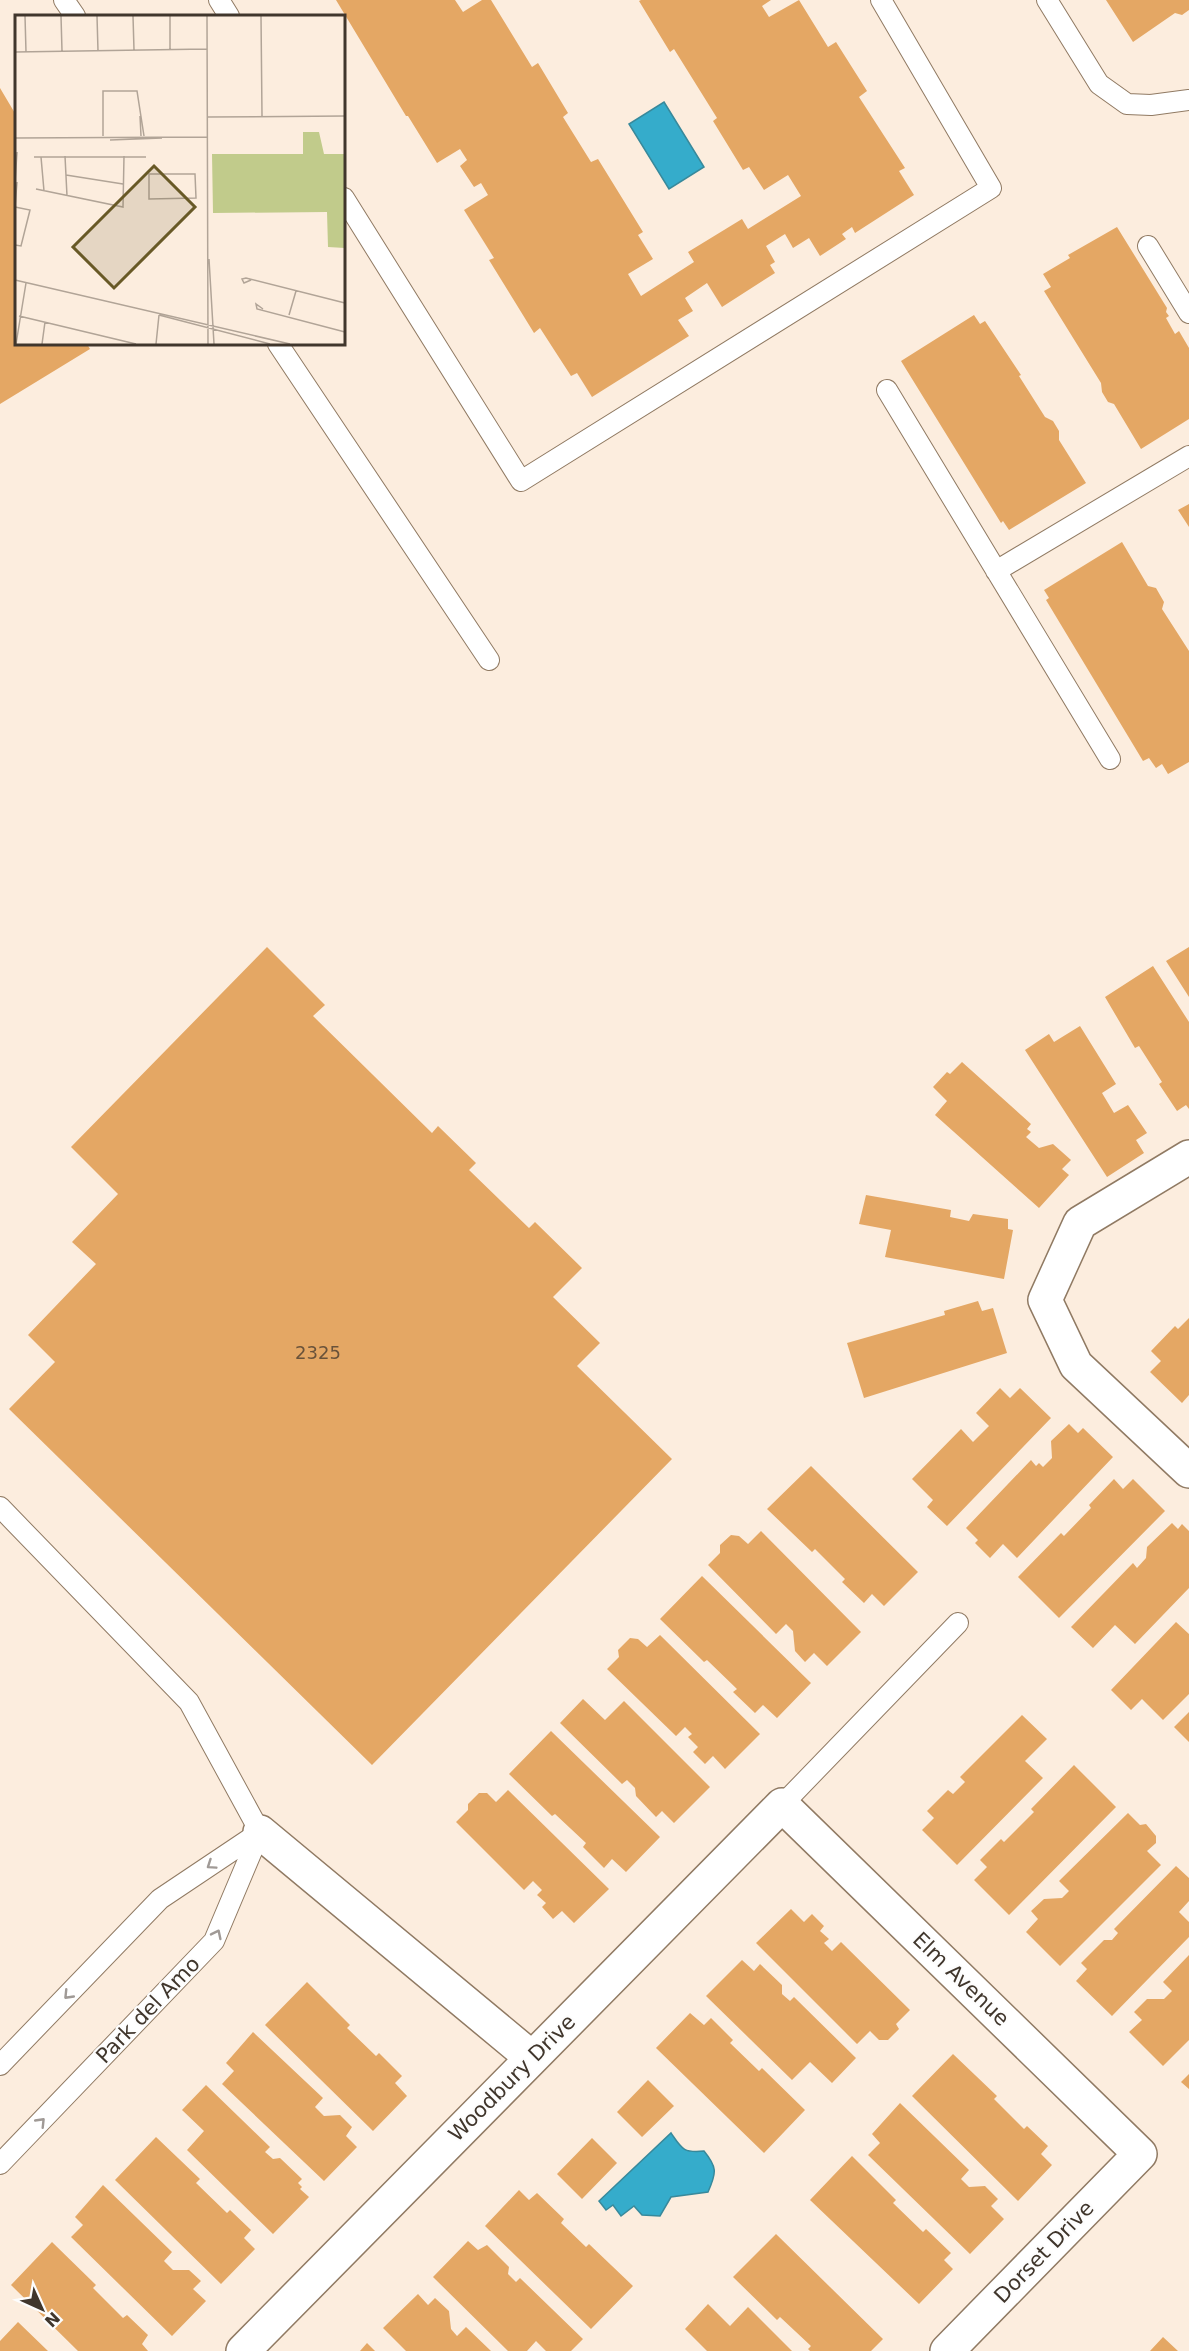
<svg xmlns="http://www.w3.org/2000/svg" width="1189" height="2351" font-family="'DejaVu Sans',sans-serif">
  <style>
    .water { fill: #35accb; stroke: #38899b; stroke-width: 1.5 }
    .building { fill: #e4a764 }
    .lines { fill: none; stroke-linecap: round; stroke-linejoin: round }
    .service-casing { stroke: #907a63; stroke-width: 22 }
    .minor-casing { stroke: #907a63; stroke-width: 36 }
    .service { stroke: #fff; stroke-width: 20 }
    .minor { stroke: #fff; stroke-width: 33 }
    .oneway { stroke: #a09a96 }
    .labels { text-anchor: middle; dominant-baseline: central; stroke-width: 4.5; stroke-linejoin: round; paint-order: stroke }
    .number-label { font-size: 18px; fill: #69523a }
    .street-label { font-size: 21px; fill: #40362c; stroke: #fdfdfd }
    .inset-road { fill: none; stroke: #b1a497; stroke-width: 1.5 }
    .view { fill: #685926; fill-opacity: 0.15; stroke: #685926; stroke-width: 3 }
    .inset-edge { fill: none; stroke: #40362c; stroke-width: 3 }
  </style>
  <rect width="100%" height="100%" fill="#fcedde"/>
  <path class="water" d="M664,102l40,65 -35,22 -40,-65z
    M671,2133c11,16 12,20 33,18 13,16 13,21 4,41l-37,5 -11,19 -18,-1 -8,-9 -13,10 -8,-11 -7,5 -7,-9z"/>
  <path class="building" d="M336,0h119l8,12 19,-12h9l41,67 6,-4 30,50 -5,4 28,45 7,-3 45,73 -5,3 15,24 -25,15 13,22 53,-34 -6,-10 54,-33 6,10 53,-33 -13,-21 -24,15 -15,-23 -6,3 -30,-49 4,-3 -43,-69 -4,3 -31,-51 2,-1h130l-9,6 7,11 30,-17 29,47 8,-5 31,49 -8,6 46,71 -6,3 15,24 -59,38 -3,-6 -10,7 4,5 -26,17 -11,-18 -16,10 -8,-14 -19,12 9,16 -5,3 5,8 -53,34 -15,-24 -22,15 8,13 -15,9 11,16 -97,61 -15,-24 -6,3 -31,-48 -6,5 -45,-73 5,-2 -30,-48 24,-15 -7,-12 -7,4 -14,-21 7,-6 -7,-11 -23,14 -29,-47h-2z
    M1106,0h83v10l-7,5 -7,-2 -42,29z
    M0,88l16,27v229h71l3,5 -90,55z
    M1117,227l50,81 -1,4 3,4 -3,2 9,16 4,-3 10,17v71l-48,30 -27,-45 -6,-2 -6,-10 -1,-9 -57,-92 7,-4 -8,-13 27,-16 -2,-3z
    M974,315l6,9 5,-3 36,54 -2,1 26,41 8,4 6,10v9l27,43 -77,47 -6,-9 -2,2 -100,-162z
    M1189,504v23l-11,-17z
    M1122,542l26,44 8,2 8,14 -2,7 27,42v111l-21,12 -6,-10 -6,4 -7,-10 -6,3 -97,-161 3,-2 -5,-8z
    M267,947l58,58 -12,11 119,117 6,-7 38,37 -7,7 60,58 6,-6 47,46 -29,29 47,46 -23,23 95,93 -300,306 -363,-356 46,-47 -27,-27 68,-71 -24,-22 46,-48 -47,-47z
    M1189,947v50l-23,-36z
    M1153,966l36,56v87l-3,-4 -9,6 -18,-27 3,-2 -23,-36 -4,2 -30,-51z
    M1080,1026l36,58 -14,9 12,20 14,-8 19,28 -11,7 8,13 -37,24 -82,-127 24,-16 5,8z
    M962,1062l69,62 -4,5 4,3 -5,5 13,11 14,-4 18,16 -9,9 7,6 -30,33 -104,-93 12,-14 -14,-14 14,-15 3,2z
    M866,1195l85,15 -1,7 19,4 4,-7 35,5v10l5,1 -9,49 -119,-22 6,-27 -32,-6z
    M978,1301l4,10 11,-3 14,45 -143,45 -17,-55 98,-28 -1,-4z
    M1189,1318v77l-7,8 -32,-31 11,-11 -10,-10 24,-25 3,3z
    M1000,1388l10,10 10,-10 31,30 -104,108 -20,-19 6,-7 -21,-21 49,-50 12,13 16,-16 -13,-13z
    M1069,1424l9,9 5,-5 30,29 -96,101 -14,-14 -13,14 -15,-15 3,-3 -12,-12 65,-68 5,6 3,-3 4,4 9,-9 -1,-17z
    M811,1466l107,106 -34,34 -12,-12 -8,9 -22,-21 3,-3 -30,-30 -3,3 -45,-43z
    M1114,1479l9,10 10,-10 32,32 -106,107 -41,-41 43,-44 3,3 27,-28 -2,-3z
    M1172,1523l6,6 4,-5 7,7v57l-54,56 -20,-19 -22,23 -22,-21 62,-64 4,5 9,-10 1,-11z
    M761,1531l100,101 -34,34 -13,-13 -9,9 -10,-11 -2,-20 -7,-7 -10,10 -68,-69 12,-12v-8l11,-10 8,1 9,8z
    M702,1576l109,107 -34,35 -14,-13 -8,8 -22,-21 4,-3 -30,-29 -3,2 -44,-43z
    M1176,1622l13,12v60l-26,26 -21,-21 -11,11 -20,-20z
    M660,1635l100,99 -35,35 -12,-13 -8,8 -12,-12 5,-5 -10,-10 4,-3 -7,-7 -9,9 -69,-67 12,-12 -1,-7 12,-12 8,1 9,8z
    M583,1699l22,21 19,-19 86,86 -36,36 -12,-12 -6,6 -20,-21 -1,-8 -8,-8 -5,4 -62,-61z
    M1189,1712v30l-15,-15z
    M1022,1715l25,24 -22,22 18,17 -86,87 -35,-35 12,-12 -7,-7 21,-21 5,4 12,-12 -5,-5z
    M551,1731l109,106 -34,35 -14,-13 -8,9 -21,-21 3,-4 -31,-29 -3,2 -43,-42z
    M1074,1765l42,42 -107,108 -35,-35 13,-13 -7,-7 21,-21 3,3 30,-30 -3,-3z
    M508,1790l101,99 -35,34 -12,-12 -9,8 -11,-12 4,-4 -9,-8 5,-5 -9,-9 -9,9 -68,-68 12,-12v-6l11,-11h8l9,9z
    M1128,1813l12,12 6,-1 10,12v7l-9,8 14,14 -101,101 -34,-34 12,-13 -7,-8 13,-12 18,-1 7,-7 -10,-10z
    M1176,1866l13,12v23l-10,11 10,10v15l-77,79 -36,-35 11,-12 -6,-6 23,-23h8l6,-7 -4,-4z
    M791,1909l13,13 8,-8 12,12 -4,5 9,8 -5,4 8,8 9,-9 69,68 -14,14 3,5 -11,11h-9l-9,-9 -13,13 -101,-101z
    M1189,1955v85l-26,26 -34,-34 13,-12 -8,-8 13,-13h17l8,-8 -9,-9z
    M742,1960l12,11 6,-7 22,21v9l8,7 4,-4 62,61 -24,25 -22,-21 -18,18 -86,-84z
    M307,1982l43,43 -3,3 29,28 3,-3 23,23 -7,7 12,13 -34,35 -108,-106z
    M690,2013l14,12 7,-7 22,22 -3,3 29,28 3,-3 43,42 -41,43 -108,-105z
    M253,2032l70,66 -8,9 9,9 16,-1 12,12 -6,9 11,11 -33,34 -102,-97 12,-13 -8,-8z
    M953,2054l44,42 -3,3 30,30 3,-3 21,20 -7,8 11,11 -34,36 -106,-105z
    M1189,2074v15l-8,-7z
    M648,2080l26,26 -32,31 -25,-25z
    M206,2085l64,62 -5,5 8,7 7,-1 22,21 -4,4 4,4 -2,2 9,8 -36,37 -86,-84 17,-19 -22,-21z
    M900,2103l69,67 -8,9 8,8 16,-1 13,13 -7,7 13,13 -34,35 -102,-99 12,-12 -8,-9z
    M156,2137l44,42 -4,4 31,30 3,-3 21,20 -7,8 11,11 -34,35 -106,-104z
    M592,2138l25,25 -35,36 -25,-25z
    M852,2156l44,44 -3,3 30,29 3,-3 25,24 -7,7 9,9 -34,35 -109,-104z
    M103,2185l69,67 -8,9 9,9h16l12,11 -8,8 13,12 -34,35 -101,-99 12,-12 -8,-8z
    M519,2190l10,10 8,-7 27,26 -3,4 25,24 3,-3 44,42 -42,43 -106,-103z
    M776,2234l107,105 -12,12h-61l-2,-2 3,-3 -31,-29 -3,3 -44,-43z
    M468,2241l10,9 9,-5 22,22 -1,7 8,8 4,-4 63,61 -12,12h-25l-10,-10 -9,10h-19l-75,-74z
    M52,2242l44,43 -3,3 30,30 4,-3 21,20 -6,9 6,7h-70l-67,-66z
    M418,2294l10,11 7,-7 14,13 2,18 6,7 9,-9 25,24h-85l-23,-23z
    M708,2304l22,22 18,-19 44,44h-85l-22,-22z
    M18,2322l30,29h-48v-10z
    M1163,2337l15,14h-28z
    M367,2343l8,8h-15z"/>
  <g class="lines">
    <defs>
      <path id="service" d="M64,0l11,16
        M219,0l10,16
        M1047,0l52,84 28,20 24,1 38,-5
        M344,198l177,283 470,-293 -110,-188
        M1148,246l41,67
        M278,344l211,316
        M887,390l223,369
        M996,571l193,-115
        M0,1507l189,195 71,130
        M782,1805l176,-182
        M0,2065l160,-166 100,-67
        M0,2164l214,-223 46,-109"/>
      <path id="minor" d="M1189,1157l-109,66 -35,77 31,65 113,106
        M260,1832l272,226
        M243,2351l539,-546 358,349 -193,197"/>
    </defs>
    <use href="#service" class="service-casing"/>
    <use href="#minor" class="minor-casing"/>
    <use href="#service" class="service"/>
    <use href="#minor" class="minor"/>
  </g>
  <defs><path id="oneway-chevron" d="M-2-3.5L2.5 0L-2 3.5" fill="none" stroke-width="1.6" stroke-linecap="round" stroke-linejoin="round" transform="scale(1.5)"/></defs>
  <g class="oneway">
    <use href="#oneway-chevron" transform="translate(211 1865) rotate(146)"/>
    <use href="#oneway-chevron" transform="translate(217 1934) rotate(-64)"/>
    <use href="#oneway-chevron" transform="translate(68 1995) rotate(134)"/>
    <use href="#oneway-chevron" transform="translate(41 2122) rotate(-46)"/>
  </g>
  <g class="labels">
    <g class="number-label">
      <text x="318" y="1352">2325</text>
    </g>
    <g class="street-label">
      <text transform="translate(961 1979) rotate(44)">Elm Avenue</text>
      <text transform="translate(148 2010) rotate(-46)">Park del Amo</text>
      <text transform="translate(512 2078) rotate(-45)">Woodbury Drive</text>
      <text transform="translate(1044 2252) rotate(-46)">Dorset Drive</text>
    </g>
  </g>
  <g transform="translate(15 15)">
    <rect width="330" height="330" fill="#fcedde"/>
    <path d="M288,117h16l5,22h21v94l-17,-1 -1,-35 -114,1 -1,-59h91z" fill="#c1cb8b"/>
    <path class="inset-road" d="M10,1l1,36M46,1l1,35M82,1l1,35M118,1l1,34M155,1v34M192,1l1,328M246,1l1,100M0,37l192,-3M125,101l1,20M192,102l138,-1M88,121v-45h34l7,45M0,123l192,-1M95,125l52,-2M50,141l2,40M19,142h112M26,142l3,34M134,159h46l1,24 -47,1zM51,160l57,9M0,167l2,-30M21,174l87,18 1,-51M0,192l15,3 -9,36 -6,-1M0,192l2,-25M194,244l5,85M0,265l275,64M236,265l-7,3 -2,-4 4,-1 99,25M248,294l-7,-5 1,5 88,23M144,300l111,29M274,300l7,-24M4,301l117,28M1,329l10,-61M27,329l3,-22M141,329l3,-29"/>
    <path class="view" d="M139,151l41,41 -81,81 -41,-41z"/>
    <rect width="330" height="330" class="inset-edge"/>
  </g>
  <g transform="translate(42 2309) rotate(135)" stroke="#fdfdfd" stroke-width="4.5" paint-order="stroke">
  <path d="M0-4.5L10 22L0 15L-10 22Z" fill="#40362c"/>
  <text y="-9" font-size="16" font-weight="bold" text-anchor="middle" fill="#40362c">N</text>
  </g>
</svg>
